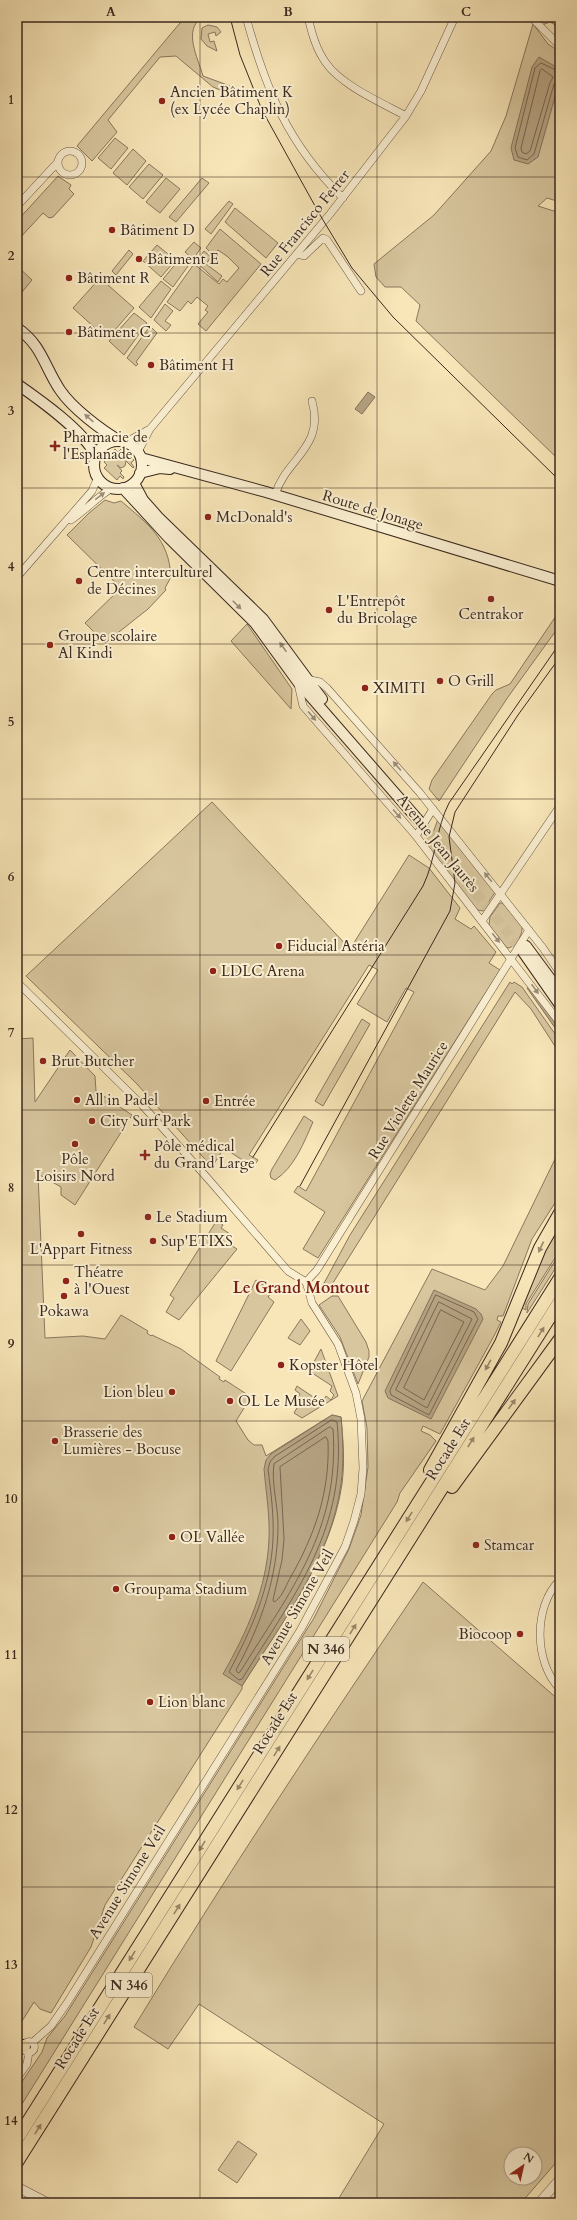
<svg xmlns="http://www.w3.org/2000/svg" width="577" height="2220" font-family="Cardo,serif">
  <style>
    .green { fill: #d8c69e; stroke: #89775e; fill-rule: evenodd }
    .water { fill: #b7a584; stroke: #85735c }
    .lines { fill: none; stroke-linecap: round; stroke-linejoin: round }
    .shore { stroke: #786652; stroke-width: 1 }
    .secondary-tunnel { stroke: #d2c099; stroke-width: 10; stroke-dasharray: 10 5; stroke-linecap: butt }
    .minor-casing { stroke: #6a5845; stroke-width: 8 }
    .tertiary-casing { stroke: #6a5845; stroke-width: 10 }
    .secondary-casing { stroke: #3a281f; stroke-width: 12 }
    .trunk-casing { stroke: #3a281f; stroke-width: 14 }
    .minor { stroke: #faefd1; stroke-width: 7 }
    .tertiary { stroke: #faefd1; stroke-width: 9 }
    .secondary { stroke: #faefd1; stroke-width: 10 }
    .trunk { stroke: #f8e6b8; stroke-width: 12 }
    .tram { stroke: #3a281f; stroke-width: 1 }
    .oneway { fill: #9a8c78 }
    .oneway2 { fill: #99876c }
    .grid { fill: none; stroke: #3a281f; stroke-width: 1; stroke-opacity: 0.55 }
    .poi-dot { fill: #8f2418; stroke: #faefd1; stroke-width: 1.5 }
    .labels { text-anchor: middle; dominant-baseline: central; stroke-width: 4; stroke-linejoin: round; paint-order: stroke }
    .shield { fill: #faefd1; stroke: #746454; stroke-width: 1 }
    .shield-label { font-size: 14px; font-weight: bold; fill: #3a281f }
    .poi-label { font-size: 15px; fill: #3a281f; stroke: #faefd1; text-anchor: start }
    .street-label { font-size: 15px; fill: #3a281f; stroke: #faefd1 }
    .neighbourhood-label { font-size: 16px; font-weight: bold; fill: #7a1f14; stroke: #faefd1 }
    .neatline { fill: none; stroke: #3a281f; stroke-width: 1.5 }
    .grid-label { font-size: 13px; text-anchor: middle; font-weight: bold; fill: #3a281f }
  </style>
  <rect width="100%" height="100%" fill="#f8e6b8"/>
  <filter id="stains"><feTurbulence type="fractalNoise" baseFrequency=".005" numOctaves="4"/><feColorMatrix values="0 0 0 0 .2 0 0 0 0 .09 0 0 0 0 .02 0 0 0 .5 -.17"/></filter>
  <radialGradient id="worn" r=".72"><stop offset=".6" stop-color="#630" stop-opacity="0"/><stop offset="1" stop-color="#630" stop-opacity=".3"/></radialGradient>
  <path class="green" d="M185,17h18c-21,12 -5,41 0,59l27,10 -3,7 -14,-6 -37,-31 -16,1 -52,63 9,12 -25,29 -15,-15z
    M535,17h25v15l-3,-2v-4l-7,-4 -8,3z
    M533,24l15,20 12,8v150l-13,-4 -9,8 22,7v248l-144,-140 4,-16 -19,-18h-16l-9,-10 -2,-13 60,-49 57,-64 15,-35z
    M208,25l9,2 4,5 -5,4 -1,-4 -7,2 2,8 4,-1 3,10 -10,-5 -6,-7 1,-11z
    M115,138l13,10 -17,21 -13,-11z
    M133,149l13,12 -19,24 -14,-12z
    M149,164l14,11 -20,24 -14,-12z
    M58,176l13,9 -2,4 5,5 -21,23 -4,1 -6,-5 -26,28v-20z
    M166,178l14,11 -20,24 -14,-11z
    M202,178l7,5 -33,39 -7,-5z
    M229,201l4,3 -22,30 -6,-5z
    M235,208l43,35 -12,15 -41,-36z
    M220,229l41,35 -55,67 -8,-7 10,-12 -3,-2 3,-4 -11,-9 -6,7 -3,-3 -8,10 -13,-9 27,-38 25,20 4,-5 4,3 12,-14 -11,-11 -10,-7 -5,5 -7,-7z
    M194,242l7,6 -8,11 -8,-7z
    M157,245l11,9 -7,8 4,3 5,-5 3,3 -12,14 -18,-16z
    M129,250l4,4 -17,21 -4,-4z
    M204,251l7,6 -5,7 16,12 -4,6 -22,-20z
    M183,255l8,7 -18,25 -10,-8z
    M17,266l15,14 -15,18z
    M100,278l34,30 -27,31 -34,-31z
    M161,281l10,8 -20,29 -12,-11z
    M165,304l8,7 -8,10 6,4 -5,6 -12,-11z
    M134,313l13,10 -23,32 -15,-14z
    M150,326l7,7 -21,29 2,2 -2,2 -9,-8z
    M115,449l3,3 3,-3 13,11 -3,3 3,4 -1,1 -7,-7 -1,5 -4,2 -4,-3 5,6 -2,2 4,4 -1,2 -3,-3 -3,4 -13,-12 3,-3 -3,-3z
    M105,500l9,3 7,-2c27,23 48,38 50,76l-6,11 1,2 -18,19 -43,34 -20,-20 36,-35 -54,-53 22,-22z
    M560,610v15l-52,72 -69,104 -10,-12 3,-9 60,-86 4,-4 14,-6z
    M247,624l45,65 -1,20 -60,-68z
    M212,802l138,147 59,-94 20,13 31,40 -5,11 16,10 3,-3 22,26 -7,11 11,7 -182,288 -15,-9 22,-37 -31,-20 4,-6 8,5 108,-199 -8,-4 -19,34 -30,-18 21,-34 -9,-5 -120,190 9,5 -5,7 -29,-19 -12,19 -76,-84 -110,-107z
    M438,819l57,73 -12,19 -6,-1 -49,-63z
    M500,903h3l19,23c1,8 -5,19 -13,22l-3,-1 -17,-22 1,-8z
    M510,982l2,2 2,-2 8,5 38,54v13l-29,-45 -16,-17 -184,294 -9,1 28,-52z
    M362,1019l8,5 -47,82 -8,-5z
    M33,1038l2,64 35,-52 25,26 1,15 36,24 -57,90 -14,-10v-8l-23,-13 7,164 38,-2 22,3 16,-24 27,16 -1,2 4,3 1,-1 29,14 39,28 -1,2 5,3 1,-2 26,17 -15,24 12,19 6,5h8l4,11 66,-41 9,2c2,22 4,44 1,67 -11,75 -61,139 -100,202v3l-137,216 -14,42 -40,66 -11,-4 -6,-7 -17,27v-990z
    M304,1116l9,6c-9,20 -18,45 -38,58l-4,-2 -1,-4 2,-5z
    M557,1155h3v40l-28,44 -29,77h-5l-1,4 4,2 -7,14 -54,98 -17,-8 -2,5 9,4 6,6 -36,52 -3,9 -380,610v-23l25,-37 5,-14 18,-22 249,-398 35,-69 12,-34 7,-48 -1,-39 -5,-27 70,-132 53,21 18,-24z
    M560,1219v31l-34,54v6l-4,-2 4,-16z
    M217,1220l6,5 -2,3 9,6 -4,8 11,7 -58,71 -13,-8 8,-14 -4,-3z
    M560,1253v8l-33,52 1,-9z
    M256,1280l9,6 -1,2 7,5 -3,4 6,5 -43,69 -15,-10z
    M332,1296h6l28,46 3,9v6l-11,27 -18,-47 -21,-32z
    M301,1319l9,12 -10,14 -12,-7z
    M321,1349l17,47 -36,22 -8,-5 3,-5 -4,-3 7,-11 -5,-4 2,-4 25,17 4,-7 5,4 3,-5 -4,-4 2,-5 -23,-15z
    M423,1582l137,119v457l-39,45h-185l48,-79 -185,-120 -31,45 -34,-22c92,-151 189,-298 289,-445zM511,2154h24v24h-24z
    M238,2141l19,13 -20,29 -19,-13z"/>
  <path class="water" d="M539,57l19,11 2,11 -22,78 -10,7 -14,-4 -3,-12 21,-81z
    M368,392l7,5 -13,17 -7,-5z
    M530,987l30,41v7l-33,-47z
    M434,1290l42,19 5,5 2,5 -52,100 -43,-21 -3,-7z
    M332,1415l9,2c2,22 3,45 0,67 -10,75 -60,140 -99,202l-19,-12c24,-42 44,-86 46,-135 1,-23 -3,-47 -5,-70l2,-9 5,-6z"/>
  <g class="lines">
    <path class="shore" d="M542,69l11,8 -3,6 -20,68 -4,3 -4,-2 -1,-4 19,-77z
      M560,72l-19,-9 -6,5 -20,80 3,9 9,3 7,-6 20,-70 6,-3
      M436,1295l38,17 4,7 -49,96 -38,-20 -1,-4z
      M439,1302l33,17 -45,89 -31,-18z
      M441,1310l23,12 -40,78 -20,-12z
      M332,1420l5,2c11,107 -42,171 -95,257l-3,1 -10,-8c22,-42 42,-85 44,-133 1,-23 -2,-47 -5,-70l2,-7 4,-5z
      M330,1427l3,2c7,101 -42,161 -93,243l-2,1 -2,-3c25,-45 42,-94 42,-145 0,-20 -7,-42 -4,-61z
      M326,1437l2,4c2,51 -13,94 -39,139 -3,6 -8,19 -15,22l-1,-2 9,-40 2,-21 -4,-72z"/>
    <path class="secondary-tunnel" d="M420,822l103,130"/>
    <defs>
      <path id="minor" d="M246,17c20,73 42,127 97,181
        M308,17c4,17 8,32 18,46 15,22 56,40 80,53
        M531,17l29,29
        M58 163a12 12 0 1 1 24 0a12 12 0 1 1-24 0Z
        M17,206l40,-43
        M297,254l7,2 19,-18 4,2 34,51
        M126,442l22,-12
        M138,452l12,-23 180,-215 76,-98 15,-25 34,-74
        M275,495c11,-37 50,-47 37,-94
        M71,520c15,-10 26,-23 41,-32
        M17,577l75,-86 6,-14
        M306,679l14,3 7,6 93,105 123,155 17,25
        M298,684l5,22 113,130 144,187
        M416,836l17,-27
        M482,921l78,-115
        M17,982l126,124 67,75 78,90 18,11
        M306,1282l11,-12 212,-340
        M560,1580c-27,26 -26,83 0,109
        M23.5 2047a5.5 5.5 0 1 1 11 0a5.5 5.5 0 1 1-11 0Z
        M33,2042l18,-16 16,-23 234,-374 44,-82 9,-26 7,-27 2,-26 -2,-49 -5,-26 -18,-49 -26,-41 -6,-21
        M17,2078l10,-14 2,-12"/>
      <path id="tertiary" d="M17,2187l31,16
        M539,2203l21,-24"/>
      <path id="secondary" d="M17,328c25,17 27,38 43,62 12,18 41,40 60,51
        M17,384c23,16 67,47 79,72
        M94 465a24 24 0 1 1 48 0a24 24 0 1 1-48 0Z
        M141,458l125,34 294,89
        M140,473l20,-5 10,1
        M134,483l9,17 15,17 105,102 59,80
        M123,488l46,50 86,85 43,59 122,140
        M526,946l34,46
        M523,952l37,53"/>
      <path id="trunk" d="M430,1470l71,-127 39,-95 20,-35
        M452,1487l108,-148
        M17,2048l7,-2
        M17,2139l543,-861
        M17,2162l543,-861"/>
    </defs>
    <use href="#minor" class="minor-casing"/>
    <use href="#tertiary" class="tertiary-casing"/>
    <use href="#secondary" class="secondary-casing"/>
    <use href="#trunk" class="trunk-casing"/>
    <use href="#minor" class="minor"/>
    <use href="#tertiary" class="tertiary"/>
    <use href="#secondary" class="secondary"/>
    <use href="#trunk" class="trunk"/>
    <path class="tram" d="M230,17l10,38 22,55 58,105 32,53 41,49 167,164
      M253,1157l170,-271c13,-27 13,-58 26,-83l111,-160
      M300,1186l150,-275 5,-28 -6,-46 6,-25 63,-97 42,-58"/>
  </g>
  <defs><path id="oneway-solid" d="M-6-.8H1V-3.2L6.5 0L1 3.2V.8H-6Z"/></defs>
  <g class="oneway">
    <use href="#oneway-solid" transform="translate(89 418) rotate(-138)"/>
    <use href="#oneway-solid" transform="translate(100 496) rotate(-37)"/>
    <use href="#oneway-solid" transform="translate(237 605) rotate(45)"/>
    <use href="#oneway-solid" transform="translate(283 647) rotate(-125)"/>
    <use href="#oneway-solid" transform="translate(312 716) rotate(49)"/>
    <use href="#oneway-solid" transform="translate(397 766) rotate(-131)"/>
    <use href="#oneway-solid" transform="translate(397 814) rotate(49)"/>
    <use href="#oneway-solid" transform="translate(488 877) rotate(-129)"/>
    <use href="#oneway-solid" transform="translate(496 938) rotate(51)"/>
    <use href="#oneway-solid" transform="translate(535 989) rotate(54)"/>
  </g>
  <g class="oneway2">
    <use href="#oneway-solid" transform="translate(541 1247) rotate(115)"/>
    <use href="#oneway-solid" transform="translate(541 1332) rotate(-58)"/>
    <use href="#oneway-solid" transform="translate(488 1365) rotate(119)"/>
    <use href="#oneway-solid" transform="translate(512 1404) rotate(-54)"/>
    <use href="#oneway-solid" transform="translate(471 1442) rotate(-58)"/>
    <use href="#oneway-solid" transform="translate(409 1517) rotate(122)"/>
    <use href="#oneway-solid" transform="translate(353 1629) rotate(-58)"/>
    <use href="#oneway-solid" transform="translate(310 1675) rotate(122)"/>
    <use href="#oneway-solid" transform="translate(277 1751) rotate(-58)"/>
    <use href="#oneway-solid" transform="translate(240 1785) rotate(122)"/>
    <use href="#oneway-solid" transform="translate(202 1846) rotate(122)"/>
    <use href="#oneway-solid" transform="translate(177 1909) rotate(-58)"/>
    <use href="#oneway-solid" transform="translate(132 1956) rotate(122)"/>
    <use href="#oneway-solid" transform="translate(107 2019) rotate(-58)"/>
    <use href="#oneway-solid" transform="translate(38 2129) rotate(-58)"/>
  </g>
  <path class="grid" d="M200,17v2186M377,17v2186M17,177h543M17,333h543M17,488h543M17,644h543M17,799h543M17,955h543M17,1110h543M17,1265h543M17,1421h543M17,1576h543M17,1732h543M17,1887h543M17,2043h543"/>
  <g class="poi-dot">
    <circle cx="162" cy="101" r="4"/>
    <circle cx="112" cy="230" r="4"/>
    <circle cx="139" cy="259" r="4"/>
    <circle cx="69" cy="278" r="4"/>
    <circle cx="69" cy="332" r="4"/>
    <circle cx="151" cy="365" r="4"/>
    <path d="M53 440h4v4h4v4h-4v4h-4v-4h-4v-4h4z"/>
    <circle cx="208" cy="517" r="4"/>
    <circle cx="79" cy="581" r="4"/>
    <circle cx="491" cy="599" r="4"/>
    <circle cx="329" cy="610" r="4"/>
    <circle cx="50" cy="645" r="4"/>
    <circle cx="440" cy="681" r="4"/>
    <circle cx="365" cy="688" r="4"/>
    <circle cx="279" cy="946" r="4"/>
    <circle cx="213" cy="971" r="4"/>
    <circle cx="43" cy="1061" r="4"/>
    <circle cx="77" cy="1100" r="4"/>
    <circle cx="206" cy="1101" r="4"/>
    <circle cx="92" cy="1121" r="4"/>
    <circle cx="75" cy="1144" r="4"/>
    <path d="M143 1149h4v4h4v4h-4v4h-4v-4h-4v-4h4z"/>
    <circle cx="148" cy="1217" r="4"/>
    <circle cx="81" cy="1234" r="4"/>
    <circle cx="153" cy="1241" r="4"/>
    <circle cx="66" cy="1281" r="4"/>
    <circle cx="64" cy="1296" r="4"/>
    <circle cx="281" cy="1365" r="4"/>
    <circle cx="172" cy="1392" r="4"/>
    <circle cx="230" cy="1401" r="4"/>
    <circle cx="55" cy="1441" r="4"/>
    <circle cx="172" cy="1537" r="4"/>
    <circle cx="476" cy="1545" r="4"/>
    <circle cx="116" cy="1589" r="4"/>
    <circle cx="520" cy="1634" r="4"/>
    <circle cx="150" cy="1702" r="4"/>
  </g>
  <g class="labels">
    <g class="shield">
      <rect x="303" y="1637" width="46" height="24" rx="3"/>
      <rect x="106" y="1973" width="46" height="24" rx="3"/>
    </g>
    <g class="shield-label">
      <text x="326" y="1649">N 346</text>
      <text x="129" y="1985">N 346</text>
    </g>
    <g class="poi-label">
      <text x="170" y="92">Ancien Bâtiment K<tspan x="170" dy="17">(ex Lycée Chaplin)</tspan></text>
      <text x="120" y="230">Bâtiment D</text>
      <text x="147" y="259">Bâtiment E</text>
      <text x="77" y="278">Bâtiment R</text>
      <text x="77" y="332">Bâtiment C</text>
      <text x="159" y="365">Bâtiment H</text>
      <text x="63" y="437">Pharmacie de<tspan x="63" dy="17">l'Esplanade</tspan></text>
      <text x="216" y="517">McDonald's</text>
      <text x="87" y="572">Centre interculturel<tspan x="87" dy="17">de Décines</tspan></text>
      <text x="337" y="601">L'Entrepôt<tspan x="337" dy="17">du Bricolage</tspan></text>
      <text x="491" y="614" text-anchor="middle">Centrakor</text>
      <text x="58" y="636">Groupe scolaire<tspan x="58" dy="17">Al Kindi</tspan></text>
      <text x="448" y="681">O Grill</text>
      <text x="373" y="688">XIMITI</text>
      <text x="287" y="946">Fiducial Astéria</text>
      <text x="221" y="971">LDLC Arena</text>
      <text x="51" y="1061">Brut Butcher</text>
      <text x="85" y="1100">All in Padel</text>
      <text x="214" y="1101">Entrée</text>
      <text x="100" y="1121">City Surf Park</text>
      <text x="154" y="1146">Pôle médical<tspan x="154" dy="17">du Grand Large</tspan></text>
      <text x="75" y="1159" text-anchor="middle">Pôle<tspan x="75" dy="17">Loisirs Nord</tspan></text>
      <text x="156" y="1217">Le Stadium</text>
      <text x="161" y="1241">Sup'ETIXS</text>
      <text x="81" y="1249" text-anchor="middle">L'Appart Fitness</text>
      <text x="74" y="1272">Théatre<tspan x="74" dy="17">à l'Ouest</tspan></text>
      <text x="64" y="1311" text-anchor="middle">Pokawa</text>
      <text x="289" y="1365">Kopster Hôtel</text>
      <text x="164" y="1392" text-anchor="end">Lion bleu</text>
      <text x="238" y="1401">OL Le Musée</text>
      <text x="63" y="1432">Brasserie des<tspan x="63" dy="17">Lumières - Bocuse</tspan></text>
      <text x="180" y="1537">OL Vallée</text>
      <text x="484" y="1545">Stamcar</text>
      <text x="124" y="1589">Groupama Stadium</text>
      <text x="512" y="1634" text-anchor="end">Biocoop</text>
      <text x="158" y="1702">Lion blanc</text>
    </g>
    <g class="street-label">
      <text transform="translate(305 223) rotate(-51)">Rue Francisco Ferrer</text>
      <text transform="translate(373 510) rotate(17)">Route de Jonage</text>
      <text transform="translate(438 843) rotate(51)">Avenue Jean Jaurès</text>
      <text transform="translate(408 1100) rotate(-58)">Rue Violette Maurice</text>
      <text transform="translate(448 1449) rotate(-58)">Rocade Est</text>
      <text transform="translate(297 1607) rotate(-60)">Avenue Simone Veil</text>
      <text transform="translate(275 1723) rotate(-58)">Rocade Est</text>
      <text transform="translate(127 1882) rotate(-58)">Avenue Simone Veil</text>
      <text transform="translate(77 2038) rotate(-58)">Rocade Est</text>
    </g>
    <g class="neighbourhood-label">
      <text x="301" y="1288">Le Grand Montout</text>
    </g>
  </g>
  <rect width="577" height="2220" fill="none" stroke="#f8e6b8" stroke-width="44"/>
  <g transform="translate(523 2166) rotate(34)"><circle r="19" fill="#faefd1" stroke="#ad9f8a"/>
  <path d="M0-3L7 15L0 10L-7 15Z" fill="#8f2418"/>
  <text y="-6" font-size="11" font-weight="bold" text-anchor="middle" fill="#3a281f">N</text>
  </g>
  <rect x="22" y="22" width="533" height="2176" class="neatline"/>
  <g class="grid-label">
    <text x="111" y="16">A</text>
    <text x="288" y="16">B</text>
    <text x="466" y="16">C</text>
    <text x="11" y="104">1</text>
    <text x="11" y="260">2</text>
    <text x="11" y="415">3</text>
    <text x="11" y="571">4</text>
    <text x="11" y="726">5</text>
    <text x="11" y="881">6</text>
    <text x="11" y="1037">7</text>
    <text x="11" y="1192">8</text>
    <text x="11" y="1348">9</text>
    <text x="11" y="1503">10</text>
    <text x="11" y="1659">11</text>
    <text x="11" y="1814">12</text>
    <text x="11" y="1969">13</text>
    <text x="11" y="2125">14</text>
  </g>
  <rect width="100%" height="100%" filter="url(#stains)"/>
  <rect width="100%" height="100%" fill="url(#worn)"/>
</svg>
